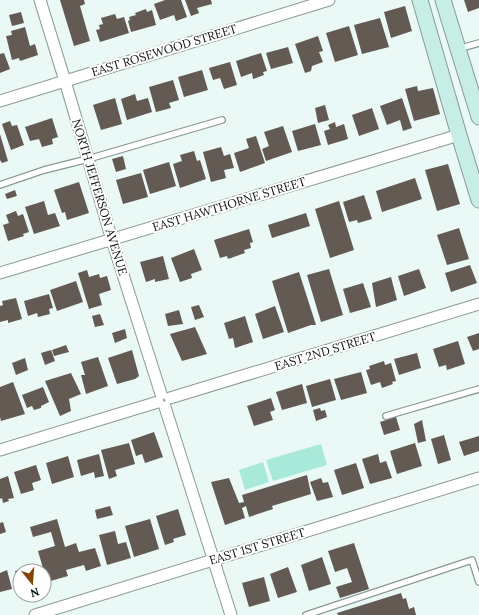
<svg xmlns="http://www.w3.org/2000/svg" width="479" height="615" font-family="Lora,serif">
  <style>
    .green { fill: #a9e9da }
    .building { fill: #635a53 }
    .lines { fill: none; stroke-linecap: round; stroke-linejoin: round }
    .service-casing { stroke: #8b9995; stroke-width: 8 }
    .minor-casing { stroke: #8b9995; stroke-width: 13 }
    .secondary-casing { stroke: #8b9995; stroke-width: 17 }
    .service { stroke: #fff; stroke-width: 5.5 }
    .minor { stroke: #fff; stroke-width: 11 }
    .secondary { stroke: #c6ede6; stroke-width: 15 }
    .labels { text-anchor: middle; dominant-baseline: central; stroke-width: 4; stroke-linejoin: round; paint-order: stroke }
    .street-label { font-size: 12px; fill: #0e1312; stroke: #fff }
  </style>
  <rect width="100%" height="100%" fill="#eaf9f5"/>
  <path class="green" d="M321,444l6,21 -54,16 -7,-21z
    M263,462l6,20 -24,8 -6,-20z"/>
  <path class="building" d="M60,0h24l1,4 -5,2 10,35 -16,5z
    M165,0h16l6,17 -11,4 -2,-6 -14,5 -6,-16z
    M185,0h26l1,4 -15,4 2,5 -8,3z
    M464,0h15v8l-11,4z
    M405,6l7,25 -21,7 -7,-26z
    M146,9l1,3 5,-2 4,15 -25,7 -3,-11 2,-1 -1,-3 7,-2 -1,-2z
    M21,12l3,11 -12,3 -3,-11z
    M115,14l2,5 7,-2 5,16 -29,9 -4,-12 4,-1 -1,-4 4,-1 -2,-6z
    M380,18l9,29 -27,7 -8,-29z
    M349,26l9,29 -23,7 -9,-29z
    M25,27l5,19 5,-2 3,11 -18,6 -1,-3 -7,2 -6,-24 6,-1 -1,-4z
    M318,36l5,15 -4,1 4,10 -11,4 -1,5 -6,2 -10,-29z
    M288,47l5,16 -22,6 -5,-16z
    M4,53l6,16 -10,4v-19z
    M261,53l6,18 -4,1 1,3 -11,4 -1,-6 -11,4 -5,-16z
    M230,62l7,23 -13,4 -4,-11 -7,2 -4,-12z
    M202,70l6,20 -24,7 -6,-20z
    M173,80l6,20 -10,3 2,5 -15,4 -7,-25z
    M417,86l1,5 15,-3 7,26 -26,7 -9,-32z
    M135,94l2,7 11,-3 4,14 -25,8 -6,-21z
    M115,98l7,26 -21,6 -8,-25z
    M402,98l10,30 -9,3 -3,-11 -13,5 -7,-19z
    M325,105l4,15 -11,3 -3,-15z
    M372,108l7,21 -20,7 -7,-21z
    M52,118l6,19 -6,2 1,5 -11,3 -3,-8 -9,2 -5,-14z
    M10,121l2,5 5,-1 7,20 -13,5 -9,-26z
    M335,122l1,5 8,-3 4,15 -20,6 -4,-14 6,-2 -2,-4z
    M315,124l6,21 -23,6 -6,-20z
    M283,126l9,26 -26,9 -4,-12 7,-3 -5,-14z
    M0,134l8,27 -6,2 -2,-3z
    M256,136l9,27 -25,9 -6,-19 15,-5 -3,-9z
    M221,147l3,9 6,-2 4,14 -10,2 2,8 -15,4 -8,-30z
    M194,151l3,10 3,-1 6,19 -26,9 -7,-24 9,-3 -2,-6z
    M123,156l3,13 -10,3 -4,-13z
    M169,162l7,24 -26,8 -7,-24z
    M448,164l12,40 -23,7 -12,-41z
    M141,173l7,24 -25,7 -7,-24z
    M415,178l7,21 -40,13 -6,-21z
    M79,182l10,31 -22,7 -2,-8 -3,1 -8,-23z
    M15,190l2,6 -10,3 -2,-5z
    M364,195l8,24 -14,4 -1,-3 -8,2 -6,-20z
    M44,201l4,14 7,-2 5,13 -26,8 -9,-27z
    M339,201l15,49 -24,8 -15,-49z
    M16,211l2,5 5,-2 6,18 -6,2 1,2 -16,5 -5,-16 6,-2 -3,-8z
    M306,213l4,13 -38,12 -4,-13z
    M459,228l10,31 -22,6 -10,-30z
    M249,229l4,13 -3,1 1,5 -7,2 1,3 -17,6 -1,-3 -7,2 -6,-18z
    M194,249l8,21 -11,4 1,4 -12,4 -9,-24z
    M163,256l6,23 -14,3v-3l-9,3 -6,-20z
    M470,265l7,18 -26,9 -6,-19z
    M329,269l14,46 -22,7 -14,-47z
    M419,269l7,19 -22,8 -6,-20z
    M87,270l2,7 10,-3 1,4 7,-2 4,14 -12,4 3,11 -13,4 -11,-36z
    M299,272l17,53h-5l-23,8 -16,-52z
    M391,277l6,23 -21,7 -4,-24z
    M76,281l7,21 -26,9 -7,-21z
    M363,283l8,24 -21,6 -7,-24z
    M49,294l4,14 -4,1 1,5 -12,3 -1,-4 -9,3 -4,-15z
    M16,298l6,21 -14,4v-3l-8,2v-16l3,-1 -1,-4z
    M199,305l5,12 -9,3 -4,-13z
    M275,306l9,26 -21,7 -8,-25z
    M179,310l4,14 -15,2 -3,-12z
    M100,314l4,11 -9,2 -3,-11z
    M245,316l8,26 -18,6 -2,-10 -4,1 -5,-16z
    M195,327l12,27 -25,7 -12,-27z
    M125,329l2,9 -12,5 -3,-10z
    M479,333v16l-6,2 -6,-14z
    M458,341l7,23 -18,6 -1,-5 -7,2 -6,-18z
    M66,345l3,7 -15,4 -2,-6z
    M51,350l4,11 -10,4 -4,-12z
    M132,350l7,26 -4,3 -18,5 -9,-26z
    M417,353l4,15 -22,7 -5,-16z
    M98,357l10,29 -22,8 -5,-19h4l-4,-13z
    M25,358l3,12 -12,5 -4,-12z
    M384,361l1,4 6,-2 5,18 -4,1 1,2 -11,4 -2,-6 -9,3 -5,-15 4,-1 -1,-3z
    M361,372l6,21 -26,7 -7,-21z
    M71,373l10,21 -12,5 2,12 -11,5 -15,-35z
    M330,379l6,21 -24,7 -6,-21z
    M13,382l12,32 -24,7 -1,-4v-30z
    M302,384l5,19 -25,7 -6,-18z
    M43,387l6,15 -8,4v2l-7,2 -2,-4 -5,2 -5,-13z
    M271,398l4,12 -5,2 3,8 -19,6 -7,-20z
    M320,408l1,3 4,-1 2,7 -11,4 -3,-11z
    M396,417l4,13 -16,5 -4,-13z
    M422,420l4,21 -8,2 -4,-19z
    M154,432l9,25 -18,6 -3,-9 -6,2 -5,-16z
    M444,435l7,25 -13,4 -7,-25z
    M479,436v15l-15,5 -5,-14z
    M129,443l6,21 -20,6 2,6 -8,3 -8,-29z
    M415,443l7,23 -25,8 -7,-23z
    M99,454l5,22 -9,2 -1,-6 -13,4 -4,-16z
    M378,454l2,9 6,-2 6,17 -22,6 -8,-25z
    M68,456l6,21 -22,7 -6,-21z
    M356,463l8,25 -22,7 -8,-25z
    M36,465l5,15 -9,3 2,7 -13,4 -7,-22z
    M307,475l4,19 -39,12 1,3 -24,8 -3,-11 -4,2 3,10 -20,7 -14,-43 18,-4 10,25 5,-1 -2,-7z
    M8,476l6,22 -6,1 1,2 -6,2 -1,-5 -2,1v-20z
    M321,478l2,5 5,-1 5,15 -16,4 -7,-19z
    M110,506l3,9 -16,4 -2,-9z
    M178,509l8,26 -13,4 1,3 -9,3 -9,-29z
    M57,519l8,28 11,-4 3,9 16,-4 6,18 -15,5 -2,-6 -18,5 2,6 -21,6 -9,-31 17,-5 -4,-14 -18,5 -3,-10z
    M150,519l9,30 -25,8 -9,-31z
    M3,522l3,10 -6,2v-11z
    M115,531l3,13 8,-2 5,16 -24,7 -8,-30z
    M354,543l15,46 -29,9 -4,-11 16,-5 -5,-14 -12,4 -7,-21z
    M322,557l9,27 -22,7 -8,-26z
    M37,564l2,7h-19v14l-5,-14z
    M288,567l9,25 -19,6 -8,-24z
    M7,570l5,19 -12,3v-19z
    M264,577l6,24 -21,6 -7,-24z
    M401,593l2,6 3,-1 3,11 5,-2 2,8h-78l-1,-2z"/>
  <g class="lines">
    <defs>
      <path id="service" d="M458,49l21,-6
        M0,185l44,-15 44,-11 134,-39
        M386,416l93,-27
        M306,615l166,-55 7,22"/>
      <path id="minor" d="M40,0l25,81 47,159 49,154
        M0,101l329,-101
        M0,273l459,-138
        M170,398l309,-94
        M165,407l66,208
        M0,450l158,-48
        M35,615l444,-137"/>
      <path id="secondary" d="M420,0l39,135 20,65
        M443,0l36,117"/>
    </defs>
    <use href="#service" class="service-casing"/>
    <use href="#minor" class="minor-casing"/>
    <use href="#secondary" class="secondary-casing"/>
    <use href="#service" class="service"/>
    <use href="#minor" class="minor"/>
    <use href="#secondary" class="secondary"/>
  </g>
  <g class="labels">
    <g class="street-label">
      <text transform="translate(164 50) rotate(-17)">EAST ROSEWOOD STREET</text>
      <text transform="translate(100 197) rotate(73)">NORTH JEFFERSON AVENUE</text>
      <text transform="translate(229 204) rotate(-17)">EAST HAWTHORNE STREET</text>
      <text transform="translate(325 351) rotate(-17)">EAST 2ND STREET</text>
      <text transform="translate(257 546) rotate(-17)">EAST 1ST STREET</text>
    </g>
  </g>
  <g transform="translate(32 583) rotate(163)"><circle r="19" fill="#ffffff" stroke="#9fa1a0"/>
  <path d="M0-3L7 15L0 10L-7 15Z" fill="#834604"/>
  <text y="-6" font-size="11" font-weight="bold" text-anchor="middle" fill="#0e1312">N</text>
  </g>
</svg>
